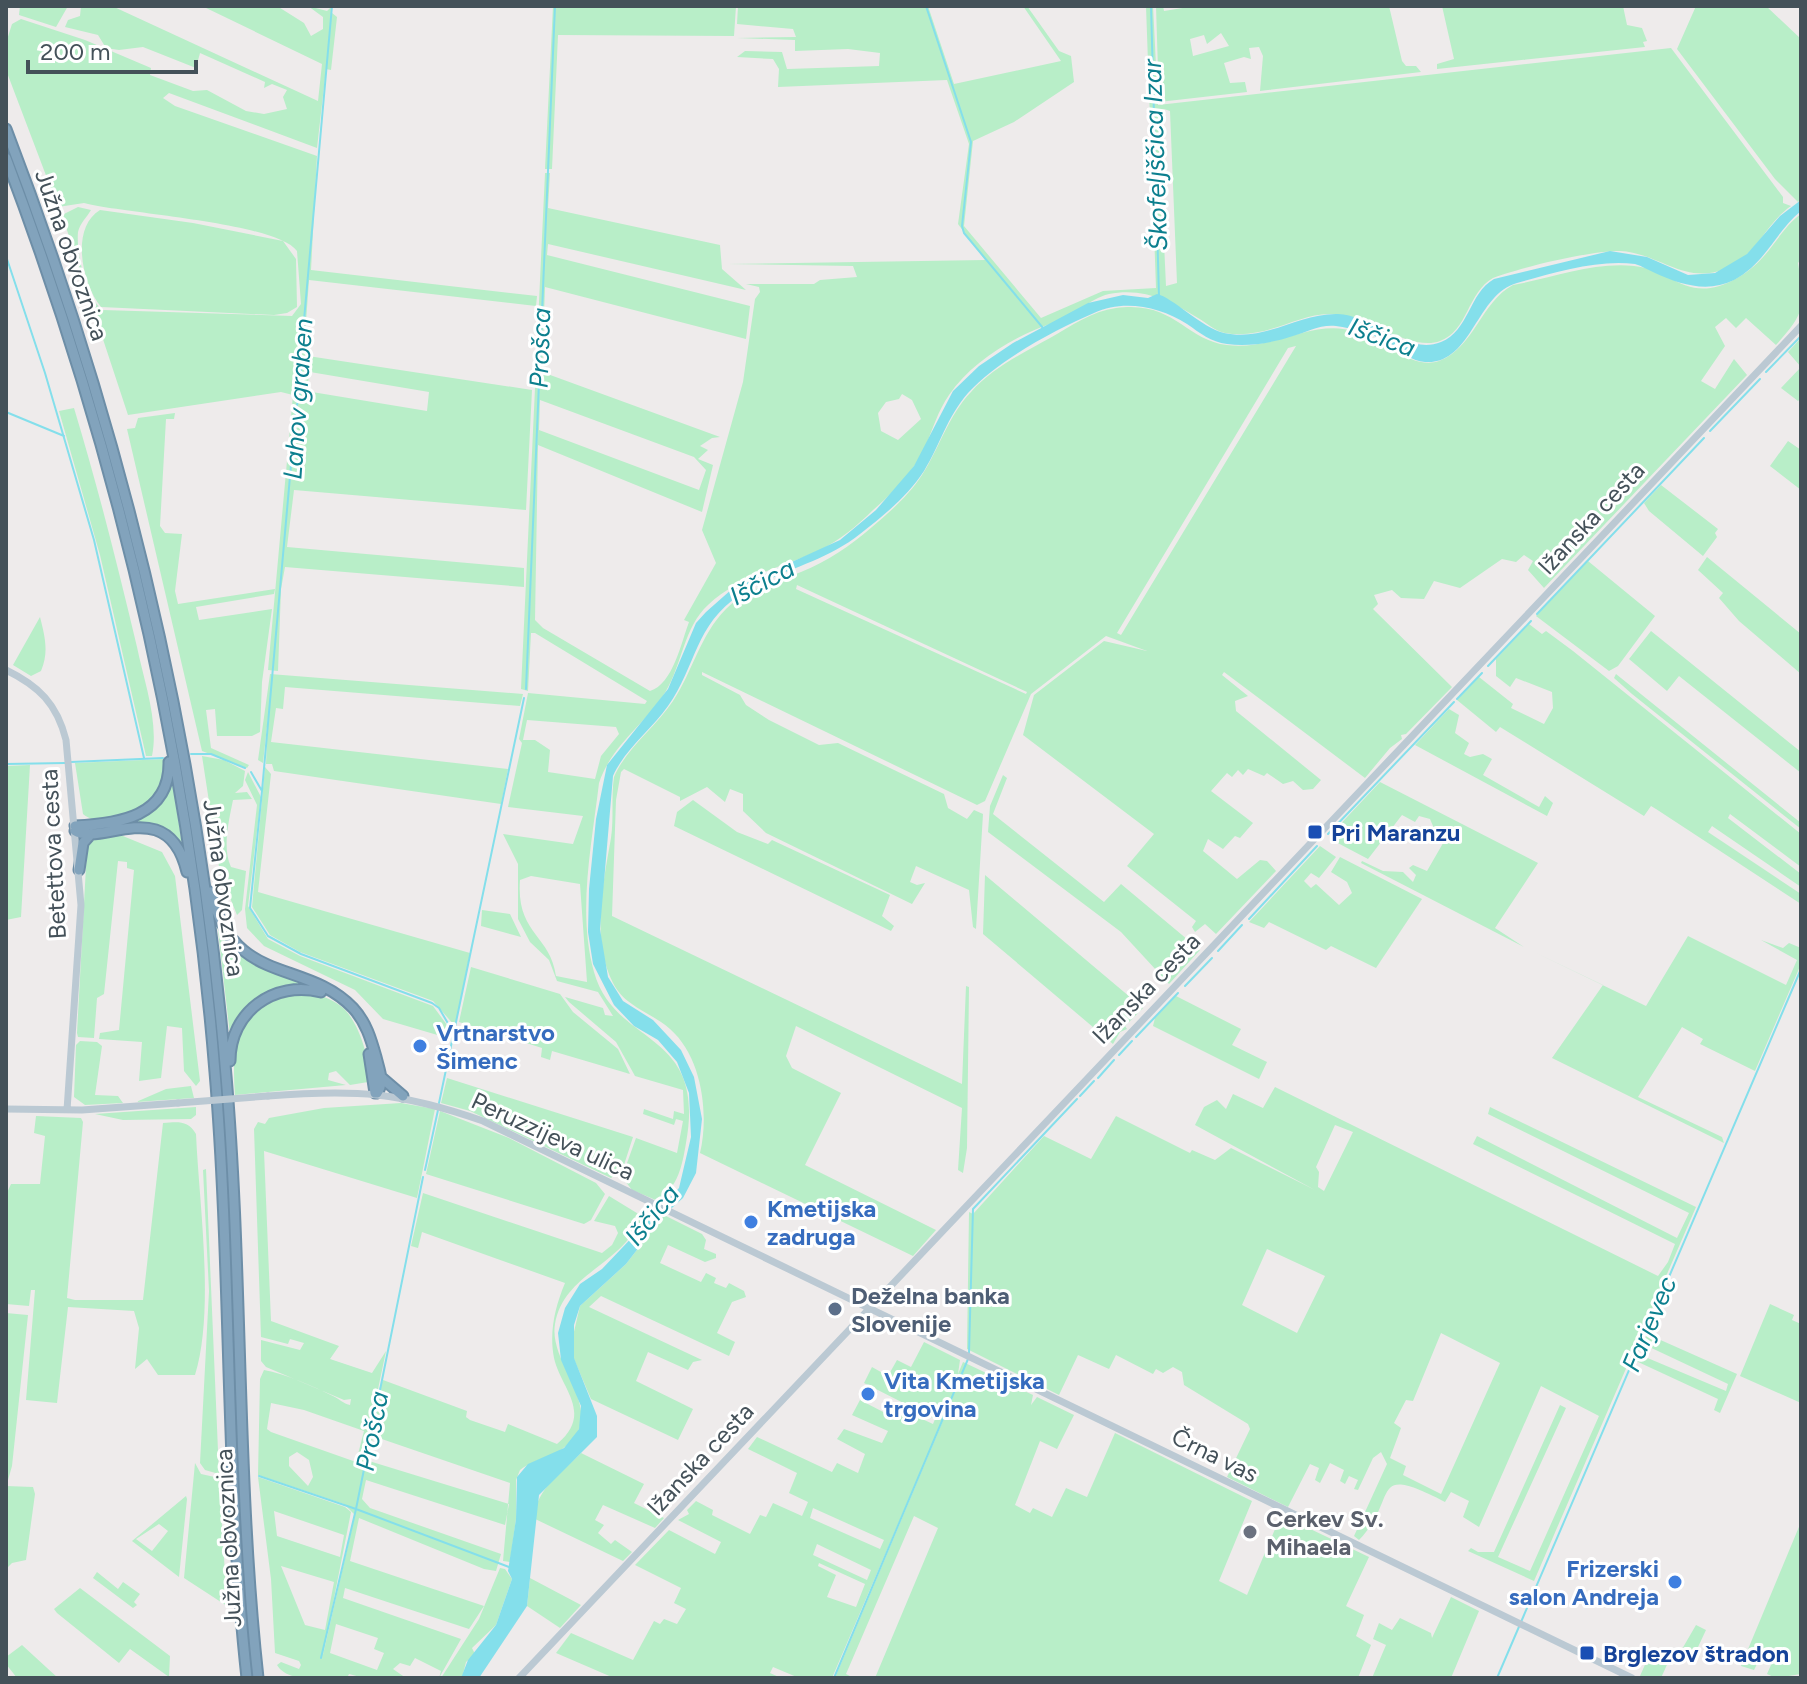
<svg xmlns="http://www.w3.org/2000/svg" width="1807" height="1684" font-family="Figtree,sans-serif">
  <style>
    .green { fill: #b8eec8; fill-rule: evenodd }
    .water { fill: #84dfeb }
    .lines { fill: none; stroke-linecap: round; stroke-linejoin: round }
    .stream { stroke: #84dfeb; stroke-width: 2 }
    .highway-casing { stroke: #6d8ea7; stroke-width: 13 }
    .secondary { stroke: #bbc9d3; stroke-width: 7 }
    .highway { stroke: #82a3bc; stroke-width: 9 }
    .secondary-bridge { stroke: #bbc9d3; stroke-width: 7 }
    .transit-dot { fill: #1a4fb4; stroke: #fff; stroke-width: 3 }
    .shop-dot { fill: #3f7fe0; stroke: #fff; stroke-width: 3 }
    .service-dot { fill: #5c6f8a; stroke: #fff; stroke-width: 3 }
    .worship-dot { fill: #6b7280; stroke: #fff; stroke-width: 3 }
    .labels { text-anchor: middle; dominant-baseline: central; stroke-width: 6; stroke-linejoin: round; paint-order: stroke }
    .street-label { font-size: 24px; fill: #445159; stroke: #fff }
    .transit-label { font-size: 24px; font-weight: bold; fill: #164399; stroke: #fff; text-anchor: start }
    .shop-label { font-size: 24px; font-weight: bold; fill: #366cbe; stroke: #fff; text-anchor: start }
    .service-label { font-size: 24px; font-weight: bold; fill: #4e5e75; stroke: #fff; text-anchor: start }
    .worship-label { font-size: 24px; font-weight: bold; fill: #5b616d; stroke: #fff; text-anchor: start }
    .water-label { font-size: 26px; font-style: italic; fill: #0c7f8e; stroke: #fff }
  </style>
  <rect width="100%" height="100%" fill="#eeebeb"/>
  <path class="green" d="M20,6h48l-12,21 -37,-12z
    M81,6h31l206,95 4,-37 -120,-58h75l27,17 7,13 12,-7v-12l-15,-11 19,5 5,-5v7l5,4 -6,53 -5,-1 -9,79 -148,-55 -6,5 12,8 142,50 -6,114 226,26 -1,10 -227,-26 -5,70 4,6 224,34 -6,120 -232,-20 -7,57 237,21v19l-239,-20 -4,22 -3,82 -10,-1 25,-275 -12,-3 -153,23 -66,-200 16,-8 13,3c-4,7 -11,13 -13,22 -2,20 8,67 25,78l189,6 9,-12 -4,-53c-22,-29 -171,-37 -213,-48l-26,4 -52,-137v-27l6,-19 9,-5 64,21 66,28 -1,7 43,16 14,-1 39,21 18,3 23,-5 -4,-12 4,-7 -15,-6 -8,4 1,-6 -65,-29 -4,15 -53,-21 -24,3 -13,-2 -8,-13 -33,-8 3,-7 12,-4zM310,372l119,20 -2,19 -121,-20z
    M553,6h183l-2,30 -176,-1 -6,134h-7z
    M738,6h190l26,78 107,-23 -38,-55h4l32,45 12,5 3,26 -60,40 -41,19 -9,85 77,92 62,-27 53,-3 -10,-282h7l5,99 513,-57 112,149v6l8,3c-26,18 -35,51 -66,63 -41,16 -66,-16 -105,-18 -31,0 -98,16 -127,27 -26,15 -25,53 -53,63 -28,11 -74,-25 -109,-27 -33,-1 -64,26 -106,19 -10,-2 -18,-10 -27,-15 -27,-17 -55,-31 -89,-24 -21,5 -33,22 -53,28 -38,12 -83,38 -107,73 -11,16 -16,33 -23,50 -10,24 -33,48 -53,65 -15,15 -34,31 -53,40 -38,18 -80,25 -112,55 -24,22 -26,59 -42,86 -21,34 -54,53 -67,92 -7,61 -22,129 -5,189 21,76 113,56 92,171 -4,24 -8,43 -28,58l-26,-11 -10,-13 14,-39 41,15 6,-32 -7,-2 -2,6 -31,-11 1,-5 29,10 1,-8 10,3 -1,-24 -48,-14 -19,-34 -47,-40 -4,-5 38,11 2,7 8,1 -15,-24 -41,-11 -8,-21 -19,-18 -12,-23v-55l-15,-30 70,10 10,-28 -75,-9 14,-64 -3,-4 9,-46 117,11 2,-3 -112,-68h-4l-3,58 -7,-2 24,-516h5l-2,35 172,37 2,24 24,21 -198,-46 -1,11 203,51 -4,33 -201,-52 -3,85 178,65 -8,1 -12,8 8,4 -10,9 15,6 -11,47 -164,-67 -3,175 8,8 107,63c23,-7 31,-48 39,-69l-5,-2 32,-57 -14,-33 41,-148 12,-83 5,-7 -1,-5 -13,-3h68l6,-4 37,-3 -4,-11 -125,-2 257,-4 -27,-36 11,-80 -22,-64 -169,7 1,-18 -6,-10 -36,-2 8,-6 37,1 5,17 92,-3 1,-13 -32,-4 -53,2v-11l-58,-2 59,-1 -3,-8 -56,-5zM1164,109l6,2 7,172 -11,3 -8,-173zM902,394l10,6 9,19 -23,21 -17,-9 -3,-18 8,-11 13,-3zM540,400l154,57 12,13 -7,20 -160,-60zM527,720l89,7 3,7 -18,22 -6,23 -47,-7 2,-22 -15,-10h-12zM531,876l49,8 7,98 -31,-6c-6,-42 -40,-42 -36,-96z
    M1156,6h7l1,5 31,-5h194l13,55 4,5h10l5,6 -161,19 3,-35 -4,-9 -10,1 2,11 -7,-2 -20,6 6,20 15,-1 2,10 -88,10zM1221,33l8,13 -36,10 -3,-17 14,-4 3,9z
    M1442,6h181l4,19 15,3 5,13 -4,1 2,5 -208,22v-5l17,-5z
    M1696,6h70l35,33v160l-3,3 -23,-23 -98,-130z
    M100,210l93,13 90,18 13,18 1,48 -10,6 -13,2 -173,-8c-19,-23 -31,-79 -1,-97z
    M1801,214v45l-3,4c7,43 8,49 -22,82l-30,-27 -10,10 -10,-10 -11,9 10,19 -24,35 14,8 19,-30 13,16 -203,213 -16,-18 5,-9 -9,-6 -8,7 -14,-3 -42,29 -26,-7 -10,18 -23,-1 -9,-8 -18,5 4,9 -5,5 79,78 -46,47 -5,1 1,4 -12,9 -25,30 -141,-106 -2,3 26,21 -13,5 1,10 85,69 -8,9 -10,1 -10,-9 -10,3 -16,-11 -3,3 -16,-7 -5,6 -5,-5 -6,7 -5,-4 -16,18 42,32 -13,15 -5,-2 -12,13 -15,-10 -5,12 34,28 23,-19 7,1 9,10 -60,63 -11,-10 -10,8 -3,-5 4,-6 -69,-55 27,-32 -131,-99 11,-40 70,-54 43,10 -41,-15 -75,58 -46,107 -8,4 -275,-133v3l38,20 6,10 23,15 50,25 19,-2 106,51 4,14 19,11 7,-9 9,4 -7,115 -3,-2 -4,-37 -53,-24 -6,16 7,3 8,-2 -13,21 -146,-71 -23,-22v-17l-13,-5 -5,13 -18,-15 -27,14v-4l-56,-28 -3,3 -5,28 -4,116 350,168 4,-98 3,1 -2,161 -4,25 -5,-3 4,-62 -166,-82 -10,30 6,12 49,25 -36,72 131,65 -23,26 -213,-103c9,-37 3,-95 -30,-124 -19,-17 -45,-22 -57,-46 -22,-44 -10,-99 -2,-145 3,-20 0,-41 3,-61 13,-30 41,-49 59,-76 20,-30 27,-66 53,-92 21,-21 49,-26 75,-37 27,-11 49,-26 71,-45 18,-15 37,-32 50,-52 18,-28 26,-59 49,-83 21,-24 52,-39 79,-54 21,-12 42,-27 66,-30 58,-8 69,32 111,37 46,6 88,-28 129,-13 25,8 57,38 83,29 35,-13 42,-59 74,-76 40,-7 79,-23 121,-19 40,4 54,40 103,12 33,-18 41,-48 64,-64zM1296,346l-175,289 -4,-2 171,-285zM797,585l230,107 -1,2 -230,-105z
    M1801,338v60l-3,3 -17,-13 20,-21 -13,-15z
    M74,408c24,79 44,159 63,239 7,34 22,75 15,109h-6l-46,-201 -41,-144z
    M175,413l-1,6h-8l-6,107 5,7 17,1 -7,57 3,13 97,-15 -1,5 -78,13 3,13 73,-11 -10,73 -2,50 -8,4h-35l-2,-27 -9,1 5,38 38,17 -2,3 -45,-17 -75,-322 8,-1 3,-10z
    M1788,441l13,9v40l-31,-24z
    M1661,485l57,44 -3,4 2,4 -14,19 -54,-45 -5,-8z
    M1707,557l94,77v40l-62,-53 -20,-23 4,-5 -25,-23z
    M1588,561l67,55 -37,50 -9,5 -73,-55z
    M40,617c5,20 9,35 1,54l-10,5 -18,-11z
    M1529,624l13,10 4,-3 27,20 228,183v33l-71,-53 -2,4 73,56v13l-89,-61 -4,6 93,62v10l-145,-95 -5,-3 -7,10 -144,-89 -4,5 -39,-32 22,-23 34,27 -2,4 33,16 9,-16 -1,-16 -36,-14 -6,9 -14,-11v-17z
    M1651,631l150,121v21l-122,-97 -12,15 -38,-32z
    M270,674l253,20 -3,12 -235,-19 -2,22 -7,-1 -5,34 237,27 -7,35 -227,-33 -2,-7h-6l2,-47 -5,46 -5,-3z
    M1616,674l185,149v6l-169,-135 -18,-16z
    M1449,709l10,6 -4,18 14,10 -5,11 6,3 13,-3 9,5 -9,16 56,32 6,-11 8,7 -6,13 -132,-71z
    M202,756l22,4 21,11 -2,15 -8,7 12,-1 5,7 -19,1c-4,20 -11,48 -2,67l15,4 -4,39 -5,5 -17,-42z
    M165,759c-1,10 -2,22 -8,32 -12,20 -53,41 -74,23l-8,-51z
    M30,765l-9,152 -15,3v-154z
    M265,767l6,7 -13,118 212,61 -15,73 -22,-25 -133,-49 -30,-17 -18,-28z
    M248,772l13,25 -13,109 20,33 32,17 133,50 14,19 4,14 -68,-20 -28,-29 -91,-44 -17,-18 -2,-19 12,-104 -12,-25z
    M1003,775l4,3 -14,36 111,88 17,-18 79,66 -31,34 -48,-52 -133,-100 2,-26z
    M1380,782l158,81 -43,65 29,19 -163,-84 1,-2 21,10 20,1 10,10 3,-7 -7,-7 4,-3 14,6 19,-33 -10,-5 -6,-14 -11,-3 -4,6 -13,-7 -34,44 -36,-19v-7z
    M171,785h2l9,59 -22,-17 -26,-5 21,-12z
    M693,800l44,32 31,12 4,-4 118,55 -8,21 12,10 -3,5 -217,-105 3,-14z
    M118,834l44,18 13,24 25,205 -4,5 -12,-15 -2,-43 -15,-2 -6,52 -22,3 3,-39 -43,-3 1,-6 19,-3 15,-160 -7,-2v-6l-9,-1 -14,133 -7,4 -3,40 -16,-1 -1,-4 10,-185 6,-8z
    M1320,846l16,11 -17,21 -8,-5 -7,8 7,7 5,-4 23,21 13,-12 -5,-11 -16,-10 9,-15 82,42 -46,69 -45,-22 -5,4 -57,-28 -5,6 -15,-6z
    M985,875l158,133 -18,18 2,3 -7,3 -7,12 -130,-110z
    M482,910l28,4 11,23 -40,-11z
    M217,922l19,24 73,39 -32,5 -47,45z
    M1688,936l98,49 11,-25 -36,-20 22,8 6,-5 12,5v16l-46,107 -55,-27 3,-5 -21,-12 -44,70 84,40 2,6 -172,-85 51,-73 -69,-33 112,54z
    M471,967l89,27 13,18 45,37 12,25 -78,-23 -2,9 -9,-3 1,-9 -83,-26z
    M313,993c10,3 20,7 29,14 16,13 30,55 26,75l-18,3 -14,-14 -7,2 -1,7 18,5 -111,10c-3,-39 -2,-81 40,-99 10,-4 27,-2 38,-3z
    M1176,996l65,33 -9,16 35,17 -8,17 -106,-53 2,-8z
    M80,1041l17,1 5,4 -7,49 23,1 5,7 -38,2 -11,-8 2,-52z
    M447,1078l186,59 -10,31 -12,10 -141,-67 -29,-8z
    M191,1086l3,12 -58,4 30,-13z
    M1275,1087l383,189 10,-14 7,-18 -202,-100 4,-8 200,102 12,-25 -201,-99 2,-7 206,100 -162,374 -66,-30 3,-3 7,4h16l66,-147 6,3 -68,149 32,14 69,-155 -58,-30 -62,141 -16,-10 6,-16 -18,-9 -6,10c-78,-40 -45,-4 -86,38l-5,-4 33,-72 -6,-12 -8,6 -15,32 -4,-1 4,-9 -9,-4 -4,8 -5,-3 4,-11 -14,-7 -10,20 -5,-3 4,-12 -9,-4 -22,43 -61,-30 23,-48 -2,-5 -64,-39 -2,-13 -9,-5 -10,6 -7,-4 -3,5 -37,-19 -7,14 -31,-14 -19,40 -92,-46 2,-137 4,2 71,-78 47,23 25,-43 74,37 2,-3 23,10 16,-12 84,42 -120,-65 9,-18 13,-7 9,9 7,-15 30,14zM1335,1125l18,7 -29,59 -6,-4 1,-15 -3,-5zM1267,1249l58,27 -28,57 -55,-28zM1441,1333l59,30 -59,131 -38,-19 3,-9 -16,-8 11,-30 -7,-5 12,-23 7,1z
    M401,1103l34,6 -18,89 -153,-47 7,170 68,25 -9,13 42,14 14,-22 -9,43 6,-14 84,31 -1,6 4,3 35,12 3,-8 49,20c37,-31 4,-55 -3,-86 -5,-26 1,-51 11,-75l-143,-51 -4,16 -7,-2 12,-53 179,60 10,-8 6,-12 -3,-7 -21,-5 15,-25 36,22c-8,7 -12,16 -19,24 -25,28 -64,41 -71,82 -7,40 52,86 13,120 -13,13 -34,15 -48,26l-4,10v39l-6,43 -7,-1 7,-78 -137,-47 -4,25 140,43 -4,21 -139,-45 -4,19 8,9 131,46 -5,17 -12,-2 -125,-51 -9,43 134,45 -15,23 -124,-41 -2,10 118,41 -22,39 2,-7 -26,-13 -5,8 -10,-3 -7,6 13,9h-42l-15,-4 -2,4c-20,0 -59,6 -70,-13l4,-3 18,7 2,-4 -2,-4 -24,-8 -4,-74 -13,-102 87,30 6,5 -29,147 33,-144 -11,-11 -86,-29 2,-96 4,-9c21,4 49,16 69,26 7,3 9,7 17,9l1,-6 -7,1 -78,-33 -5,-6v-21l39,10 4,-7 -14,-4 -2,5 -27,-7 -7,-208 4,-7 7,2 4,-6 55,-10zM271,1403l33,7 60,21 -8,31 -85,-30 -4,-3zM297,1452l12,8 4,17 -5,9 -19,-20v-9zM274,1511l70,24 -4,22 -63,-21zM281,1566l53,16 -9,48 -20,-5zM336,1624l42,14 -4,11 10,4 -7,17 -47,-17z
    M196,1107v8l-5,4 -68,1 -28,-6z
    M440,1111l69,27 87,45 9,11 -14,26 -7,4 -158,-50z
    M36,1116l45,2 2,4 -16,176 8,2h68l20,-177c15,-1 25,-3 33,11 3,70 19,176 -1,241h-37l-11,-16 -12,10 4,-41 -5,-17 -66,-4 -11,96 -31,-3 9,-110h-4l-2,16 -23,-2v-109l5,-11h29l5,-48 -11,-3z
    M206,1169l13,305 -14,-4 -5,-7 9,-172 -6,-121z
    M664,1215l38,19 4,6 -2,9 12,5v4l-11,4 -37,-17 -8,18 41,19 5,-9 10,5 -2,5 12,5 3,-5 15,8 2,6 -14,5 -15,31 18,9 -6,14 -128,-60 -12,11 113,53 -9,2 -5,8 -40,-18 -12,29 57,28 -15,31 -87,-41 -17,-40 -1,-23 7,-30 46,-42z
    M1770,1304l24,11 -2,5 9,4v79l-61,-27z
    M6,1313l22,2 -16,151 -4,14z
    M1647,1334l90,40 -17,39 -6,-3 4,-11 -82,-38 2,-7 88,37 2,-7 -85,-40z
    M924,1342l36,18 -2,14 5,-12 70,33 -2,10 6,-8 37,18 -17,34 -17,-8 -25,64 15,8 3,-5 19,9 14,-29 21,9 28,-64 137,68 -33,80 28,14 34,-80 88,42 -23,49 18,9 -8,21 15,9 -13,33h-483l63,-150 -24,-12 -68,158 8,4h-19l130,-310 -133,310h-33l-26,-11 -3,6 11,5h-167l-58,-25 15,-20 62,27 21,-39 6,3 4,-5 13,5 9,-15 -12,-6 7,-15 -46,-23 34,-35 46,24 6,-12 -43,-22 11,-6 -2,-4 9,-9 17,9 -1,5 38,19 10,-19 6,2 7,-14 29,13 6,-14 -19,-9 8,-20 -49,-24 9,-12 75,35 5,-9 21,10 7,-19 -28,-15 7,-10 38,14 6,-12 -36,-16 8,-15 31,16 5,-9 37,17 2,-5 -71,-36 8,-16 16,9 9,-16 14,7zM813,1508l71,32 -4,9 -70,-31zM817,1544l54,26 -4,10 -54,-25zM819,1563l46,21 -9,23 -29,-10 9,-22 -18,-9z
    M581,1453l63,31 -10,19 30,15 -9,10 -52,-23 -8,15 9,5 -6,8 13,11 4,-4 17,12 -9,9 -90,-43c6,-32 26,-43 48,-65z
    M195,1463l6,11 18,4 8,128 -43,-28z
    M6,1486l27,1 2,7 -9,66 -14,3 -6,6z
    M186,1496l1,3 -8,78 -47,-36zM159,1524l9,7 -16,20 -16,-12z
    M1801,1522v152l-25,4 -9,-4 4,-9 -12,-5 -5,10 -13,-4z
    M500,1568l5,1 7,10 -16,46 -24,23 3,6 -9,8 -4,16h-21l38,-59z
    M97,1572l21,17 5,-7 17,12 -6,8 3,3 -4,3 -40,-30z
    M530,1578l51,27 -21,23 -33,-22z
    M80,1588l90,68 -1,21 -39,-28 -11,14 -62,-50 -3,-4z
    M1451,1597l28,14 -28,67h-79l14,-33 -13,-6 6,-16 13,7 8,-12 31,15 1,5z
    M1696,1625l10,5 -15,32 -13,-6z
    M22,1645l36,33h-41l-11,-14v-7z
    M1652,1649l18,9 -9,20 -21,-2z"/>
  <path class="water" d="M1801,200v11c-26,21 -35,52 -67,69 -26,13 -53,5 -79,-7 -7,-3 -13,-7 -20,-9 -37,-5 -83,9 -118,19 -41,11 -45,82 -92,79 -14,-1 -21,-9 -32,-17 -14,-9 -41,-17 -57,-19 -15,-2 -29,6 -43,10 -21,7 -45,11 -66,8 -16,-2 -27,-11 -40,-20 -27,-17 -63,-25 -93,-11 -40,17 -97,48 -126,80 -21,24 -28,52 -44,78 -16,25 -41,45 -64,63 -36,29 -82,36 -120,61 -45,29 -44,72 -72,111 -17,24 -43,43 -55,70l-13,153 8,48 15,24 30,19 28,30 13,27 8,42 -6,54 -13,25 -19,17 -38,49 -46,42 -6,19v33l23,58v21l-58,58 -12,111 -48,72h-18l7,-18 28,-35 16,-46 -4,-8 8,-52 1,-42 11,-13 36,-16 15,-19 2,-23 -20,-46 -3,-27 7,-25 15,-24 22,-15 77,-81 12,-51 -2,-44 -12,-31 -19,-22 -24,-14 -20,-21 -21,-41 -5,-32 1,-43 7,-70 11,-54 61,-76 28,-66 10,-11 26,-23 108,-49 36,-30 38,-44 39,-75 26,-25 34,-23 75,-40 35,-8 25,3 9,-4c15,3 45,34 67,39 42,9 74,-20 114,-19 34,1 69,42 103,28 28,-11 28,-49 53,-63l116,-28 37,6 41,18 27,-2 32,-19 33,-38z"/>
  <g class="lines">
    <path class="stream" d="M926,6l45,136 -9,84 2,7 79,95
      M1151,6l8,291
      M6,256l39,117 49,167 50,218
      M1766,372l35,-36
      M6,412l58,24
      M1710,431l50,-52
      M1537,614l167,-176
      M1488,666l43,-45
      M526,689l29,-683
      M1457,699l25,-26
      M191,754h20l34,14
      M71,762l92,-4
      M6,764l59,-1
      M251,772l11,19 -12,117 18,28 33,18 131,49 7,5 14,24
      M262,791l34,-382 7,-28 -3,-16 32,-359
      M1328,834l126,-132
      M1249,919l68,-73
      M1218,951l24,-26
      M1185,986l27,-28
      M1136,1037l42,-44
      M1119,1055l13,-14
      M1098,1078l16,-18
      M1080,1096l14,-15
      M439,1103l85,-405
      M425,1170l13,-60
      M423,1177l-67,332 153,58
      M969,1353l4,-144 104,-110
      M259,1476l97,33 -35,149
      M834,1678l134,-319
      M1497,1678l304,-709"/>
    <defs>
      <path id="highway" d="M6,129c117,305 193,621 220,947 17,200 10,402 32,602
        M6,158c111,293 184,601 209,914 17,202 10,405 32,606
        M75,826c43,-2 95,-9 94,-64
        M75,831c27,16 93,-38 112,41
        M79,870l4,-27 8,-9
        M211,892c22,95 94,66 142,116 13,14 18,31 23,49 3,13 9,25 1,36
        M369,1054l6,39
        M230,1061c0,-49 44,-81 91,-69
        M382,1078l21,18"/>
    </defs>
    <use href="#highway" class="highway-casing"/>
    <path class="secondary" d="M6,670c33,16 51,34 60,70l15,165 -14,205
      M268,1096c88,-7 132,-4 215,25l1149,557
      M6,1109l76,1 96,-7
      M519,1678l1282,-1352"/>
    <use href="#highway" class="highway"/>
    <path class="secondary-bridge" d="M178,1103l90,-7"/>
  </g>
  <g class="transit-dot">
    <rect x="1307" y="824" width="16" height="16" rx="4"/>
    <rect x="1579" y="1645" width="16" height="16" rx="4"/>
  </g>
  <g class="shop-dot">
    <circle cx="420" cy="1046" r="8"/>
    <circle cx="751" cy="1222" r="8"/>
    <circle cx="868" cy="1394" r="8"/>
    <circle cx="1675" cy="1582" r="8"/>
  </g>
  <circle class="service-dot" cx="835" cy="1309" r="8"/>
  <circle class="worship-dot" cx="1250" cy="1532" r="8"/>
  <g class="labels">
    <g class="street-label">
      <text transform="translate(72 255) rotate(71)">Južna obvoznica</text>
      <text transform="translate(1591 518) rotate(-47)">Ižanska cesta</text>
      <text transform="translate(53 854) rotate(-93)">Betettova cesta</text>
      <text transform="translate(224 888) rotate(82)">Južna obvoznica</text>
      <text transform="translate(1146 988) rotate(-46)">Ižanska cesta</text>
      <text transform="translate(553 1136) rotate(25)">Peruzzijeva ulica</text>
      <text transform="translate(1215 1455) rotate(26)">Črna vas</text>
      <text transform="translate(700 1459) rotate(-47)">Ižanska cesta</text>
      <text transform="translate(228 1538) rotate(-93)">Južna obvoznica</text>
    </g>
    <g class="transit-label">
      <text x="1331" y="832">Pri Maranzu</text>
      <text x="1603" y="1653">Brglezov štradon</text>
    </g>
    <g class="shop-label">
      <text x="436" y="1032">Vrtnarstvo<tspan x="436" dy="28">Šimenc</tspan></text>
      <text x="767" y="1208">Kmetijska<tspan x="767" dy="28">zadruga</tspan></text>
      <text x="884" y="1380">Vita Kmetijska<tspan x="884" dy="28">trgovina</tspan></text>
      <text x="1659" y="1568" text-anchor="end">Frizerski<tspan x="1659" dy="28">salon Andreja</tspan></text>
    </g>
    <g class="service-label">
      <text x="851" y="1295">Deželna banka<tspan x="851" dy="28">Slovenije</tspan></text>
    </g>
    <g class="worship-label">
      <text x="1266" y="1518">Cerkev Sv.<tspan x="1266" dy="28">Mihaela</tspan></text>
    </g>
    <g class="water-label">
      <text transform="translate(1155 155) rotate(-92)">Škofeljščica Izar</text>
      <text transform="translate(1382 337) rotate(20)">Iščica</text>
      <text transform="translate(540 348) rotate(-88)">Prošca</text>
      <text transform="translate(298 399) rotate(-86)">Lahov graben</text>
      <text transform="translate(762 582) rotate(-28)">Iščica</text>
      <text transform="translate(652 1215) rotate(-51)">Iščica</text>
      <text transform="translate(1649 1324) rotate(-67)">Farjevec</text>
      <text transform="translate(372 1431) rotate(-79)">Prošca</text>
    </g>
  </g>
  <rect width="1807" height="1684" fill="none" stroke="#445159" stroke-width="16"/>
  <path d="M28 60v12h168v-12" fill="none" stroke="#445159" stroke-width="4"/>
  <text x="40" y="60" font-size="24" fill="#445159" stroke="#ffffff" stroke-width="6" paint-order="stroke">200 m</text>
</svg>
